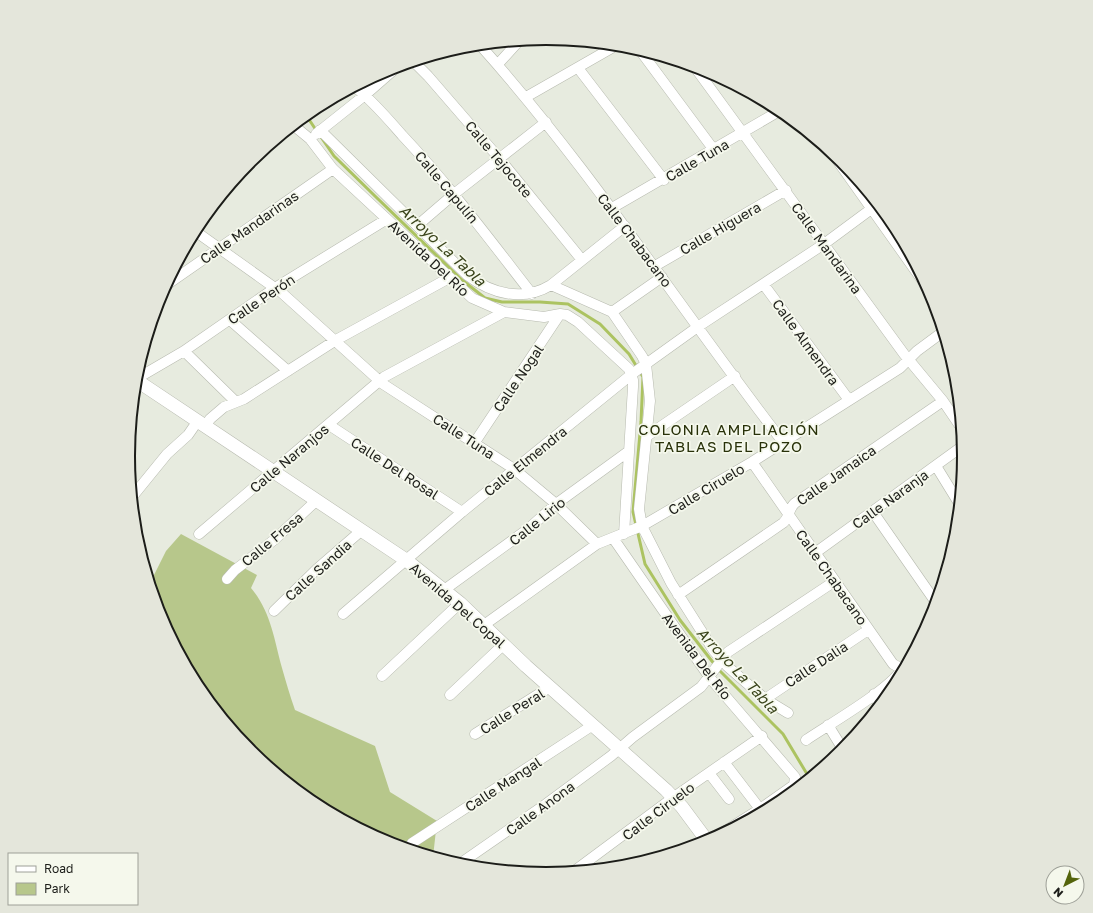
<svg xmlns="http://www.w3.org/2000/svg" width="1093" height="913" font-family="'Golos Text',sans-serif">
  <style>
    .green { fill: #b7c78b }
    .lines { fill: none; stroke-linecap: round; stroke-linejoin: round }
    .stream { stroke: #acc361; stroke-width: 3 }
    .minor-casing { stroke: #b7baaf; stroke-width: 11 }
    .tertiary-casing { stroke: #b7baaf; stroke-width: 14 }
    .minor { stroke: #fff; stroke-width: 10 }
    .tertiary { stroke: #fff; stroke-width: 13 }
    .labels { text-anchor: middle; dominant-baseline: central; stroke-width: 3.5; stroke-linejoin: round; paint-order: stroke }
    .street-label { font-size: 14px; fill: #1c1d19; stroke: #f5f8ec }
    .water-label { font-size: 15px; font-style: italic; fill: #39431a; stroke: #f5f8ec }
    .neighbourhood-label { font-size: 15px; letter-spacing: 1px; fill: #283109; stroke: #f5f8ec }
    .rim { fill: none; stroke: #1c1d19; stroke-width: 2 }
  </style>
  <rect width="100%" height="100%" fill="#e7ebdf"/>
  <path class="green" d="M181,534l76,41 -6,13c20,24 23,51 31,80 4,14 8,28 13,42l80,36 15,46 47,29 -4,36 -47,-14 -72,-39 -64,-52 -52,-63 -38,-73 -10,-33 16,-32z"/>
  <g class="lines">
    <path class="stream" d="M306,115l10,15
      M321,137l13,19 43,42 85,82 23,18 17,4h38l28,2 32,20 29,30 14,23 -2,45 -8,90 12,52 35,56 35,45
      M718,669l65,65 27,45"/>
    <defs>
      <path id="minor" d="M480,45c111,124 201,265 303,397
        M639,49l75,101
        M414,62l14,14 71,82 83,102
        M498,64l21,-23
        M694,66l210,288 39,47 19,28
        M578,68l86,112
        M355,87c18,14 32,31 47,48 47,50 88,105 130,159
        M526,97l91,-52
        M293,125l17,14 23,30 139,129 32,14 40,5 16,-3 7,1 11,7 51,47 4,11v7l-9,147
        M320,130l147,145c25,19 56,27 84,10l61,27 30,44 4,8 4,37 -11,108 3,17 29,57 43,68 13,15 38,33 23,14
        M316,134l49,-39 32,-28
        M830,150l102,144
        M612,208l169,-98
        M418,225l36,-31 92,-72
        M195,231l87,62 101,91 131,85 42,35 41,40
        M655,266l131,-76
        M551,285l74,-59
        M764,285l85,115
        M165,286l168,-117
        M612,312l50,-35
        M230,320l58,51
        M184,351l52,51
        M136,379l48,-28 91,-63 112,-69
        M329,425l133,87
        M205,427l5,-8 14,-12 20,-8 92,-59 113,-62
        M647,436l88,-60
        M475,442l85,-128
        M752,462l141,202 11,6
        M936,466l24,39
        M132,497l35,-43 21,-19 9,-13
        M873,512l64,92
        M199,534l185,-157 120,-65
        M613,538l97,140 85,99 -1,8 4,4
        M815,553l149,-108
        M227,579l8,-9 39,-30 43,-40
        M444,590l84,-61 28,-25 73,-53
        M678,595l105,-72c7,-6 5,-14 12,-20l148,-102
        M274,611l43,-42 45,-39
        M343,614l119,-102 170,-138 67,-48 125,-82 54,-40
        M484,625l113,-81 45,-18 110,-64 148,-94 17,-17 27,-20
        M382,676l78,-73
        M874,694l6,12
        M450,695l53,-50
        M765,699l103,-69
        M828,725l16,26
        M475,734l75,-47
        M806,740c22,-15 83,-50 95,-70
        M724,762l39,51
        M709,773l20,26
        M708,842l52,-33 34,-24
        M412,843l181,-118
        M458,865l88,-61 65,-48 22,-19 68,-50 27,-35 107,-71
        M573,872l101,-75 88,-61"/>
      <path id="tertiary" d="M136,380l270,180 54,43 66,63 140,124 16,17 26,35"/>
    </defs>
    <use href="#minor" class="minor-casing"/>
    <use href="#tertiary" class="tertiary-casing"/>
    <use href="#minor" class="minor"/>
    <use href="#tertiary" class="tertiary"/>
  </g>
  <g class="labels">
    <g class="street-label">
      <text transform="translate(499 159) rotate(50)">Calle Tejocote</text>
      <text transform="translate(697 160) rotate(-30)">Calle Tuna</text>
      <text transform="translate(447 187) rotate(50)">Calle Capulín</text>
      <text transform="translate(249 227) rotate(-35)">Calle Mandarinas</text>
      <text transform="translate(720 228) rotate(-30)">Calle Higuera</text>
      <text transform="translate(635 240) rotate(53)">Calle Chabacano</text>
      <text transform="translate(827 248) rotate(54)">Calle Mandarina</text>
      <text transform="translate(429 258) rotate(43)">Avenida Del Río</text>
      <text transform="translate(261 299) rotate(-34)">Calle Perón</text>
      <text transform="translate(806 342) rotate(54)">Calle Almendra</text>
      <text transform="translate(518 378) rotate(-56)">Calle Nogal</text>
      <text transform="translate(464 436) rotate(33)">Calle Tuna</text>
      <text transform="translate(289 458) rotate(-40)">Calle Naranjos</text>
      <text transform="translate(525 461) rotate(-39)">Calle Elmendra</text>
      <text transform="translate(395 468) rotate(33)">Calle Del Rosal</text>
      <text transform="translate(836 475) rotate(-35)">Calle Jamaica</text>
      <text transform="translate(706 489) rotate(-31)">Calle Ciruelo</text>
      <text transform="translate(890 499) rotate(-36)">Calle Naranja</text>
      <text transform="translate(537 521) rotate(-39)">Calle Lirio</text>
      <text transform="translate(272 539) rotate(-40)">Calle Fresa</text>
      <text transform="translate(318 570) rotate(-42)">Calle Sandia</text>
      <text transform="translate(832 577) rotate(55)">Calle Chabacano</text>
      <text transform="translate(458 605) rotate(41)">Avenida Del Copal</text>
      <text transform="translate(697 656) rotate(53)">Avenida Del Río</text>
      <text transform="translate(816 664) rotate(-33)">Calle Dalia</text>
      <text transform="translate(512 711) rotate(-32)">Calle Peral</text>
      <text transform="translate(503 784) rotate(-33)">Calle Mangal</text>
      <text transform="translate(540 808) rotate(-36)">Calle Anona</text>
      <text transform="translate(658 811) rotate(-37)">Calle Ciruelo</text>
    </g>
    <g class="water-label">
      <text transform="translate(443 245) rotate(43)">Arroyo La Tabla</text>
      <text transform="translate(738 670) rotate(47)">Arroyo La Tabla</text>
    </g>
    <g class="neighbourhood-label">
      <text x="729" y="429">COLONIA AMPLIACIÓN<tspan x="729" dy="17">TABLAS DEL POZO</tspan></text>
    </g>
  </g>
  <path d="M0 0H1093V913H0ZM135 456a411 411 0 1 1 822 0a411 411 0 1 1-822 0Z" fill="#e4e6db" fill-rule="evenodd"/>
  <path class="rim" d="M135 456a411 411 0 1 1 822 0a411 411 0 1 1-822 0Z"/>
  <rect x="8" y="853" width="130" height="52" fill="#f5f8ec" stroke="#9ea098"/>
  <rect x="16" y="866" width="20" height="6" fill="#ffffff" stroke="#9ea098"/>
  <text x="44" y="873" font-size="12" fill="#1c1d19">Road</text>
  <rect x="16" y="883" width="20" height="12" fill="#b7c78b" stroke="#9ea098"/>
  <text x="44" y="893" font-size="12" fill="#1c1d19">Park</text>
  <g transform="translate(1065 885) rotate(222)"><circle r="19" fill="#f5f8ec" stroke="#9ea098"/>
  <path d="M0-3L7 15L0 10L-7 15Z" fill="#54640b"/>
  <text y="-6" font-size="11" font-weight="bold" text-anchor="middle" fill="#1c1d19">N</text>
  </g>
</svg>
